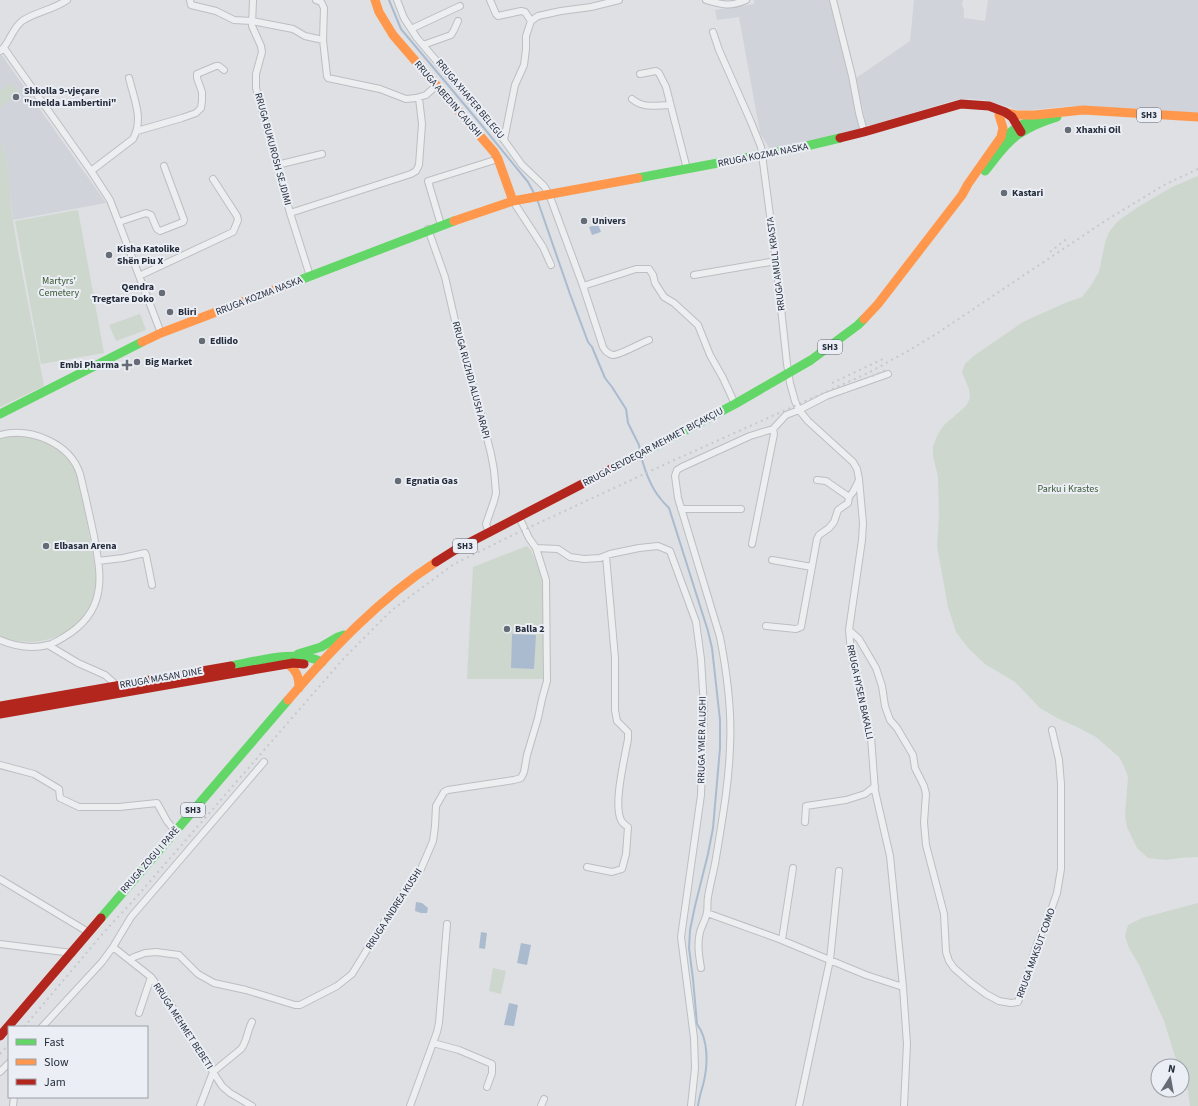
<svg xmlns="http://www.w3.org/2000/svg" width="1198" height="1106" font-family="'Source Sans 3',sans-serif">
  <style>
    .built { fill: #d0d3da }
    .green { fill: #ced7ce }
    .water { fill: #abbbcf }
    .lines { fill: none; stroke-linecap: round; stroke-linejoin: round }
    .stream { stroke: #abbbcf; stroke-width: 2 }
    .street-casing { stroke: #bcbec1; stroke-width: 8 }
    .street { stroke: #edeef0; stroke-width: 6 }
    .fast { stroke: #63d668; stroke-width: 9 }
    .slow { stroke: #ff974d; stroke-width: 9 }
    .jam { stroke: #b3261e; stroke-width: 9 }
    .rail { stroke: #c7c8cb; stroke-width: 2; stroke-dasharray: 2 4; stroke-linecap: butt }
    .poi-dot { fill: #666c76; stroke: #ebeef4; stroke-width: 1.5 }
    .labels { text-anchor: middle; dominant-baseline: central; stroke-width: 4; stroke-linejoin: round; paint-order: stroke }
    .shield { fill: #ebeef4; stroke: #606773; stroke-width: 1 }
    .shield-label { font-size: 9px; font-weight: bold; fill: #252d3c }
    .poi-label { font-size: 10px; font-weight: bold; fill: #252d3c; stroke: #ebeef4; text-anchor: start }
    .street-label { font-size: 10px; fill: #252d3c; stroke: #ebeef4 }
    .park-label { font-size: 10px; fill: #385833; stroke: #ebeef4 }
  </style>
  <rect width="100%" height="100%" fill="#dee0e3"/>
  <path class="built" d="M755,0h76l29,130 -89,21 -11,-18 -21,-116 -22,3 -2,-10 39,-6v-3z
    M914,0h49l-1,5 2,5v8l21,3 3,-21h210v113l-126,-7 -40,4h-14l-33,-10 -13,-1h-11l-9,2 -79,24h-7l-1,-4 -9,-43 54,-37z
    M0,54h1l105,149 -93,17 -6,-59 -4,-14 -3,-7z"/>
  <path class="green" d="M12,82l8,12 -20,14v-18z
    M0,140c12,25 9,54 13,81 9,55 21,110 31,165l-44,21z
    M1198,176v681l-18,1 -14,2 -18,-2 -11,-10 -10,-21 -2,-12 3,-38 -4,-11 -5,-9 -23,-20 -19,-10 -20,-9 -17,-10 -25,-26 -30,-18 -17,-16 -12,-16 -8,-25 -11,-61 2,-31 -1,-38 -5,-21v-9l4,-11 6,-10 23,-20 4,-8 -1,-9 -7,-17 3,-8 10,-9 48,-33 42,-19 17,-6 8,-10 9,-15 6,-29 4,-11 9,-11 20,-14 34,-20z
    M78,210l26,143 -63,11 -26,-143z
    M140,314l6,16 -30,11 -7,-16z
    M14,436c22,0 49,9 60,31 7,14 9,30 11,45 4,21 8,42 11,64 0,51 -50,79 -96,60v-198z
    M527,546l4,4 12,29 2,100h-78l6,-112z
    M1198,903v203h-8l-2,-15 -6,-15v-10h-4l-14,-45 -25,-56 -10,-17 -4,-12 3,-11 14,-7z
    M493,968l13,3 -5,23 -12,-3z"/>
  <path class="water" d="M598,224l3,8 -9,3 -3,-8z
    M512,634l24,1 -2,34 -23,-1z
    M416,902l6,1 6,5 -1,5h-6l-6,-2z
    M481,932l6,1 -2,16 -6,-1z
    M521,943l10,2 -4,20 -10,-2z
    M509,1003l9,2 -4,21 -10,-1z"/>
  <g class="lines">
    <path class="stream" d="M389,0l12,29 78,93 49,60 7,13
      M537,199l33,95 18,48 4,5 13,31 7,9 14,22 2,14 11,22 1,5
      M641,456c4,15 9,30 19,42 3,4 6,7 9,10l39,123 4,17 8,72v28l-7,80 -5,26 -13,52 -5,24 -1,18 4,31 4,45c12,16 11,42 6,61 -2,7 -4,13 -5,21"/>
    <defs>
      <path id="street" d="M190,0l1,5 25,6 18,9 18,1 41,8 12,7 18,4
        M253,0l-1,26 9,20 1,6 -6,22v14l34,125 20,63
        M316,0l5,2 3,6 -1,32 4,36 1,2 52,11 26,10 10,-1 10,-3 11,-10
        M397,0l7,18 13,20 87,102 18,25 22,21 5,8 34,92 20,61c2,4 5,7 10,8 7,0 28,-12 36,-15
        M490,0l6,14 2,2 23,-5 4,1 6,9
        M706,0c16,5 24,7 40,0
        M833,0l19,76 7,37 5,19
        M411,29l49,-23
        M713,32l6,18 32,72 10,25 15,114 11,103 3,19 5,18 4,9 9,11 45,41 4,7 2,10 4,44 -1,17 -13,90 2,23 20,84 4,54 15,65 13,131 4,57 -3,62
        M423,45l28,-10 3,-5 4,-9
        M4,48l87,123 19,29 51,133
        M0,51c9,-6 11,-21 22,-30 13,-9 31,-11 45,-21
        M640,74l16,-3 3,2 7,14 21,82
        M632,99c12,10 24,6 38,6
        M137,131l45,-13 14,-5 5,-5 1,-7v-9l-5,-14v-4l19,-8h3l5,4
        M504,140l11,-55 9,-20 2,-16v-13l5,-15 7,-5 23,-5 30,-4 28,-7
        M277,165l45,-11
        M91,171l42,-32c11,-20 1,-40 -4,-61
        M513,201l30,46 8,18
        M290,213l121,-39 5,-3 3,-6 3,-41 -3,-26
        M119,222l27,-9 5,2 6,14 3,2 23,-9 1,-2 -20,-54
        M441,225l-13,-44 70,-22
        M428,229l17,48 14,61 22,76 10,40 3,16 2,23 -2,8 -8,23 3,9
        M694,275l82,-14
        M139,276l94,-44 5,-12 -1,-4 -24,-37
        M583,286l53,-17h13l4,6 2,8 9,14 10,6 24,22 12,30 13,23 12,26
        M0,435c30,-8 70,8 80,39 2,7 3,14 5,21 3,14 6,27 9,41 3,19 8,39 4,57 -4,21 -17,34 -34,44 -5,3 -11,7 -16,8 -16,4 -34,1 -48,-5
        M817,480l9,1 23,16
        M681,509h60
        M519,517l10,21 7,10 22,1 12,8 14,2 16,-1 10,-4 29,-6 19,-2 12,5 26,71 5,37 3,48 -3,88 -20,142 13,101 1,30 -4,38
        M752,544l22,-110 -1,-5
        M772,560l40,7
        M98,561l25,-3 22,-5 1,2 6,30
        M766,626l30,3 5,-2 16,-88 2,-4 10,-7 5,-6 4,-12 10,-7 1,-6 4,-5 6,-12
        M849,630l10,9 17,29 6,18 3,20 5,14 7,8 16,27 2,13 9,18 2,8 -2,28 2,23 18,69 2,38 3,9 5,7 16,14 16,12 13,7 12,2 7,-1 19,-58 13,-31 7,-20 4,-24v-85l-2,-24 -7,-30
        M48,645l30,18 27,12 8,7 1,4
        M0,765l34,9 25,15 1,9 19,9h40l38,-4 10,18 8,10
        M805,822l1,-16 40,-6 19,-6 10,-8
        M587,867l25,5 10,-3 4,-15 2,-27c-3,-2 -6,-4 -7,-7 -8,-16 4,-63 7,-81v-7l-11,-11 -2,-11v-52l-9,-102
        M0,879l88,53
        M707,913l72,26 87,36 37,12
        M782,940l11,-72
        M0,944l72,9
        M113,947l38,30 17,23 45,72 9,14 8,7 22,13
        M131,959l3,-2 11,-4 11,-1 23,3 19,19 16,9 32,7 49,15h5l37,-19 15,-12 45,-73 24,-32 12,-28 2,-15 1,-20 8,-14 4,-2 66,-10 7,-2 3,-6 3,-17 11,-37 4,-19 5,-18 -1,-101 -10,-32
        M701,968c-2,-12 -4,-24 -1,-36 2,-7 6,-13 7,-20 1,-5 0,-10 1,-15 2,-13 6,-26 8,-39 6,-37 13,-75 14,-112 2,-36 -3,-73 -10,-109l-42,-139 -3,-22 2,-6 5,-3 68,-31 23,-7 13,-14 13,-5 27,-14 62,-22
        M139,1013l12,-36
        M42,1027l60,-65 11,-15 18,-30 133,-155
        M433,1043l26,7 33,14v9l-5,14
        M0,1072l9,-9
        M13,1106l1,-9
        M200,1106l13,-34 28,-23c6,-7 6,-18 11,-27
        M410,1106l27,-74 2,-9 8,-99
        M541,1106l3,-7
        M799,1106l31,-146 9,-89"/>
    </defs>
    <use href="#street" class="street-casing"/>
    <use href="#street" class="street"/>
    <path class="fast" d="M1001,140l16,-13 19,-9
      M985,171c11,-13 20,-28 34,-37 12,-8 25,-13 38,-17
      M638,178l160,-30 42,-10
      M287,285l167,-64
      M0,414l142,-72
      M638,455l97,-51 76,-44 47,-35 6,-6
      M298,654l23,-7 17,-10 6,-2
      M231,666c27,-5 65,-17 91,-4
      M101,918l187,-218"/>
    <path class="slow" d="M375,0l4,12 14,23 101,117 4,7 15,42
      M1007,113l9,2h19l48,-5 115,7
      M454,221l59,-20 125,-23
      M864,319l14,-15 84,-109 6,-11 33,-47 2,-9 -4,-13
      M142,342l19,-9 126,-48
      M288,664c9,7 11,13 11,24
      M288,700c44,-51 91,-101 148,-138"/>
    <path class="jam" d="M840,138l24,-6 97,-28 28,2 16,6 7,5 9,15
      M436,562l19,-12 183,-95
      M0,706l231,-40
      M0,714l293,-51 11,1
      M0,1036l101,-118"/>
    <path class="rail" d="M1050,252l19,-15
      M872,376l14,-6
      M832,383l51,-24
      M24,1027l81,-96 27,-29 213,-245 47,-47 62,-46 59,-29 157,-73 198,-89 40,-22 28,-17 169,-113 59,-36 34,-16
      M0,1054l9,-10"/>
  </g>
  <g class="poi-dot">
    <circle cx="16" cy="97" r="4"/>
    <circle cx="1068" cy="130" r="4"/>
    <circle cx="1004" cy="193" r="4"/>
    <circle cx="584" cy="221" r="4"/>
    <circle cx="109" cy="255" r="4"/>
    <circle cx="162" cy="293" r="4"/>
    <circle cx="170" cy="312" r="4"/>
    <circle cx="202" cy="341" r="4"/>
    <circle cx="137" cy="362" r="4"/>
    <path d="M125 359h4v4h4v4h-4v4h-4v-4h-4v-4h4z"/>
    <circle cx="398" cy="481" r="4"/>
    <circle cx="46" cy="546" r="4"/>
    <circle cx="507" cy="629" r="4"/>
  </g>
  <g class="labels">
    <g class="shield">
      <rect x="1137" y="108" width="24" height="14" rx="3"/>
      <rect x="818" y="340" width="24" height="14" rx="3"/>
      <rect x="453" y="539" width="24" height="14" rx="3"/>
      <rect x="181" y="803" width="24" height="14" rx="3"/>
    </g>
    <g class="shield-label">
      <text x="1149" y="115">SH3</text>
      <text x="830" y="347">SH3</text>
      <text x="465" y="546">SH3</text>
      <text x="193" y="810">SH3</text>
    </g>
    <g class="poi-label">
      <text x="24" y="91">Shkolla 9-vjeçare<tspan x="24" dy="12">"Imelda Lambertini"</tspan></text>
      <text x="1076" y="130">Xhaxhi Oil</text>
      <text x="1012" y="193">Kastari</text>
      <text x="592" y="221">Univers</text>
      <text x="117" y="249">Kisha Katolike<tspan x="117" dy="12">Shën Piu X</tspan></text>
      <text x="154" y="287" text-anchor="end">Qendra<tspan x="154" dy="12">Tregtare Doko</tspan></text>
      <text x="178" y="312">Bliri</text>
      <text x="210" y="341">Edlido</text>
      <text x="145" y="362">Big Market</text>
      <text x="119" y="365" text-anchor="end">Embi Pharma</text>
      <text x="406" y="481">Egnatia Gas</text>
      <text x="54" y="546">Elbasan Arena</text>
      <text x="515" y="629">Balla 2</text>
    </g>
    <g class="street-label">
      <text transform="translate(448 99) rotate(49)">RRUGA ABEDIN CAUSHI</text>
      <text transform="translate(470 99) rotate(50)">RRUGA XHAFER BELEGU</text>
      <text transform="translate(273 149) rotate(75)">RRUGA BUKUROSH SEJDIMI</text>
      <text transform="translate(763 155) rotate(-11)">RRUGA KOZMA NASKA</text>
      <text transform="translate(776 264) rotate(-97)">RRUGA AMULL KRASTA</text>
      <text transform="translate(259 296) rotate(-21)">RRUGA KOZMA NASKA</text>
      <text transform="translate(471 380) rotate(75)">RRUGA RUZHDI ALUSH ARAPI</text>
      <text transform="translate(653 447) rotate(-28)">RRUGA SEVDEQAR MEHMET BIÇAKÇIU</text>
      <text transform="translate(161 678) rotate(-10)">RRUGA MASAN DINE</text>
      <text transform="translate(860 692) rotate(78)">RRUGA HYSEN BAKALLI</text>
      <text transform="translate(702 740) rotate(-89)">RRUGA YMER ALUSHI</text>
      <text transform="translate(150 860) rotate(-49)">RRUGA ZOGU I PARË</text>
      <text transform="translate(394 909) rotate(-57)">RRUGA ANDREA KUSHI</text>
      <text transform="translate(1036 953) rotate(-70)">RRUGA MAKSUT COMO</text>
      <text transform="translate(183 1026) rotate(57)">RRUGA MEHMET BEBETI</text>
    </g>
    <g class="park-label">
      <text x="59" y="281">Martyrs'<tspan x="59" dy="12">Cemetery</tspan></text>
      <text x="1068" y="489">Parku i Krastes</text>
    </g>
  </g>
  <rect x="8" y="1026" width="140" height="72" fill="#ebeef4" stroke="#9ca1aa"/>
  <rect x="16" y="1039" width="20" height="6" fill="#63d668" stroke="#9ca1aa"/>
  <text x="44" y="1046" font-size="12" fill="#252d3c">Fast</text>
  <rect x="16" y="1059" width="20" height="6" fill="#ff974d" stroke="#9ca1aa"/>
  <text x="44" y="1066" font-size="12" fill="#252d3c">Slow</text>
  <rect x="16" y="1079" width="20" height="6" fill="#b3261e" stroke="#9ca1aa"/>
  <text x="44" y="1086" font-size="12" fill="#252d3c">Jam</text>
  <g transform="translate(1170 1078) rotate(11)"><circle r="19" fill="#ebeef4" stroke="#9ca1aa"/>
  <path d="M0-3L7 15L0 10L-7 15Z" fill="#666c76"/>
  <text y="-6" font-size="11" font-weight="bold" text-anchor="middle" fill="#252d3c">N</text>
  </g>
</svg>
